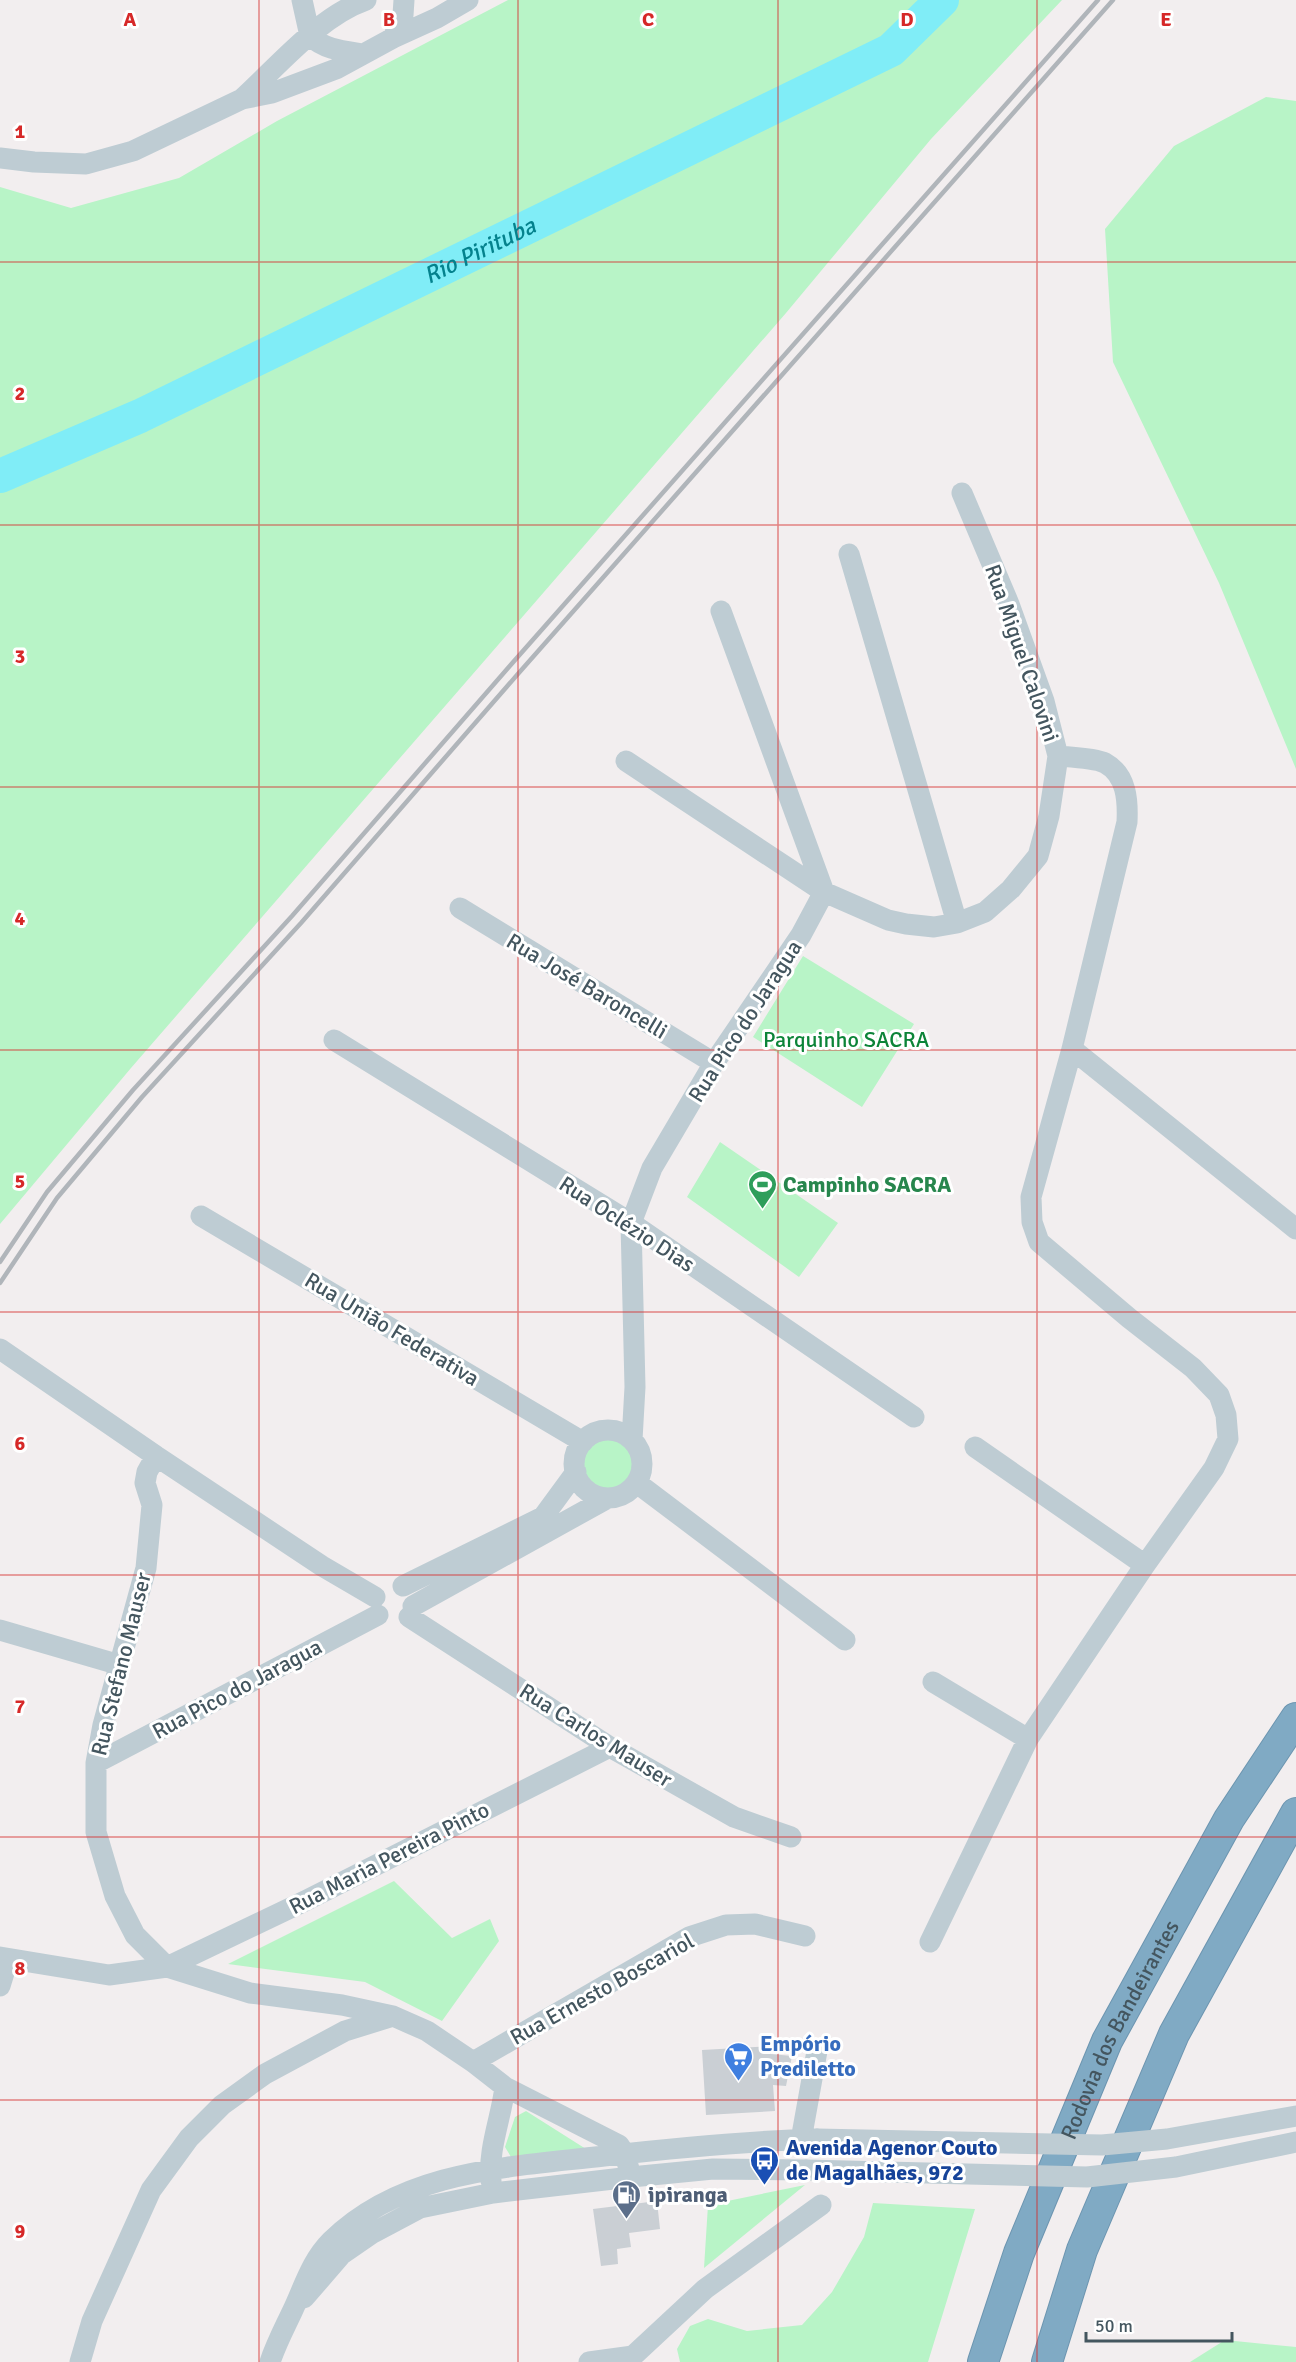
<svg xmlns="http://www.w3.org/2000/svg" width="1296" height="2362" font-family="Signika,sans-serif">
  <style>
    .green { fill: #b8f4c7 }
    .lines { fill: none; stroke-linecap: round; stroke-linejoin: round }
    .river { stroke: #80edf7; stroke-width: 34 }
    .building { fill: #cacfd4 }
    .highway-casing { stroke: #6c95b0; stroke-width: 32 }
    .minor { stroke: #beccd3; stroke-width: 21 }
    .highway { stroke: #80aac4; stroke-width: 30 }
    .rail { stroke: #b0b5ba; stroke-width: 4.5 }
    .minor-bridge { stroke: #beccd3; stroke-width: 21 }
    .grid { fill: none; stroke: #d62828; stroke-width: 1.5; stroke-opacity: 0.55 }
    .labels { text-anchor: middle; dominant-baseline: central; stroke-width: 6; stroke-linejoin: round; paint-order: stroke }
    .street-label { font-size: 22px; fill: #44565f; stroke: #fff }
    .park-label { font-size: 22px; fill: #0c8438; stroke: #fff }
    .leisure-label { font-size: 22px; font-weight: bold; fill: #27864d; stroke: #fff; text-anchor: start }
    .shop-label { font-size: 22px; font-weight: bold; fill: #366cbe; stroke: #fff; text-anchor: start }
    .transit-label { font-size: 22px; font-weight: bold; fill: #164399; stroke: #fff; text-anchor: start }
    .service-label { font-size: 22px; font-weight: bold; fill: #4e5e75; stroke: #fff; text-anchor: start }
    .water-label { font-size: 24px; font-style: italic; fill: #04828d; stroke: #fff }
    .grid-label { font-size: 20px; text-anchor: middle; font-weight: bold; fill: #d62828; stroke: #fff; stroke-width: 6; stroke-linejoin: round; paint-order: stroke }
  </style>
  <rect width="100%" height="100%" fill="#f2eeef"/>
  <path class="green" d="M508,0h554l-131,139 -145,174 -655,755 -131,156v-1037l71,21 108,-30 98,-57z
    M1266,97l30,4v668l-77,-186 -106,-221 -8,-133 69,-83z
    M803,956l111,68 -52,83 -109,-70z
    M720,1142l118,81 -39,54 -112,-80z
    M581 1464a26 26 0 1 1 52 0a26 26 0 1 1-52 0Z
    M394,1881l58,57 38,-19 9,22 -57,80 -77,-39 -137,-18z
    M526,2111l60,38 -75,8 -6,-10 10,-30z
    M805,2185l-101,83 4,-63z
    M873,2203l102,6 -47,153h-248l-3,-13 13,-23 18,-7 39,12 55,-6 30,-33 32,-55z
    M1225,2340l71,7v15h-106z"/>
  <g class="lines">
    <path class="river" id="s1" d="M0,476l140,-60 751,-366 51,-50"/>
  </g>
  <path class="building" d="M771,2046v8l21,2 -6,30 -13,-1 2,26 -69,4 -4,-65z
    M657,2201l3,28 -31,4 2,14 -14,2 1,15 -17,2 -8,-57z"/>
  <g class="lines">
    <defs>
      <g id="highway">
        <path id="s2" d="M983,2362l36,-109 88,-212 122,-222 67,-101"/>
        <path d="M1047,2362l35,-112 92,-216 122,-221"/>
      </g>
    </defs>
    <use href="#highway" class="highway-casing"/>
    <path class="minor" d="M302,0l8,36c15,14 34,15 53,18
      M393,38l10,-23 1,-15
      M243,98c36,-33 77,-82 123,-98
      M0,158l34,4 52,2 47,-13 109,-52 30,-6 64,-24 57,-31 44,-20 31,-18
      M849,554l108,369
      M626,761l198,131 64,28 18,4 28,3 23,-4 28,-11 26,-23 27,-33 11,-40 9,-60 -14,-55 -35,-97 -47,-111
      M460,908l254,155
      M334,1040l297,183 283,194
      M1072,1049l224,180
      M201,1216l382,226
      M0,1349l156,107 -9,16 -2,11 7,22 -6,63 -43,157 -7,38v69l19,64 20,39 32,32 83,26 92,12 51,11 34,15 46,31 32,25 114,58 6,9 6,23
      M574 1464a34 34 0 1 1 68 0a34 34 0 1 1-68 0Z
      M632,1440l3,-53 -4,-164 21,-55 62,-105 87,-128 23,-43 -103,-281
      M975,1447l170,118
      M156,1456l166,110 53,31
      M637,1483l208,157
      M403,1586l140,-69 33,-45
      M413,1606l195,-108
      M409,1617l201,130 124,70 57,20
      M0,1630l120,35
      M933,1682l95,57
      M96,1763l282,-148
      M930,1942l98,-203 117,-174 69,-97 14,-29 -2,-24 -7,-20 -26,-27 -64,-50 -90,-76 -7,-20 -1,-25 41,-148 55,-227c1,-21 0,-47 -22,-59 -10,-5 -35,-6 -47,-7
      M0,1957l109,18 58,-8 140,-67 303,-153
      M0,1986l8,-26
      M473,2062l216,-125 37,-12 29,-1 50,12
      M801,2140l16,-89
      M491,2181c-3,-33 10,-62 14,-94
      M304,2298l38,-44 29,-20 49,-26 73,-15 138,-16 82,-8 93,1
      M633,2356l72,-67 116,-84
      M80,2362l12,-41 59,-131 38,-52 33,-33 43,-31 80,-43 45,-14
      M270,2362c6,-18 14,-33 22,-50 12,-25 19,-51 39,-71 72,-71 179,-74 273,-85 71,-8 141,-15 213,-17
      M589,2362l44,-6"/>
    <use href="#highway" class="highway"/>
    <path class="rail" d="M0,1262l47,-70 86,-102 159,-174 216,-248 590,-668
      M0,1283l57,-85 85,-101 159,-174 216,-248 596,-675"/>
    <path class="minor-bridge" d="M817,2139l285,6 65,-6 129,-23
      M806,2170l281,7 89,-10 120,-25"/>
  </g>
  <path class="grid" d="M259,0v2362M518,0v2362M778,0v2362M1037,0v2362M0,262h1296M0,525h1296M0,787h1296M0,1050h1296M0,1312h1296M0,1575h1296M0,1837h1296M0,2100h1296"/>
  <defs>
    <symbol id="stadium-pin" viewBox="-11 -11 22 30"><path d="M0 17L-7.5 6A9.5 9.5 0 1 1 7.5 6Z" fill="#2e9e5b" stroke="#fff"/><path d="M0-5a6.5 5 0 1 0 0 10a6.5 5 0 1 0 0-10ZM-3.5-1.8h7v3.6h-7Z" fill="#fff"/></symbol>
    <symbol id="supermarket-pin" viewBox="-11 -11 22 30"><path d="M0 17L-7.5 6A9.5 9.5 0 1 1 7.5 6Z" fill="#3f7fe0" stroke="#fff"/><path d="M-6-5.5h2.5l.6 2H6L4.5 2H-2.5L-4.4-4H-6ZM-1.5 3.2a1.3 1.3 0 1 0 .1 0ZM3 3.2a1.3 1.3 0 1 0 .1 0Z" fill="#fff"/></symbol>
    <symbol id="bus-pin" viewBox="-11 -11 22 30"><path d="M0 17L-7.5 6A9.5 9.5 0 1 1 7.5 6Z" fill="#1a4fb4" stroke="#fff"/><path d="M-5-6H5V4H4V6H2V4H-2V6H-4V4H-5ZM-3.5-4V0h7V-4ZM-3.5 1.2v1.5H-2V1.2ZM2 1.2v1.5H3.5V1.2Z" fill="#fff"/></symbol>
    <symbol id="fuel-pin" viewBox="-11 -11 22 30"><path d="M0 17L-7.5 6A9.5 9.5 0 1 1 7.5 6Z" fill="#5c6f8a" stroke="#fff"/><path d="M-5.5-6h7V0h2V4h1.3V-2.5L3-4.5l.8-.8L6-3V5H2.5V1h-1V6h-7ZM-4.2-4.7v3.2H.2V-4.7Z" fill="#fff"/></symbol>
  </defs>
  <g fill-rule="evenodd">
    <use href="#stadium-pin" x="746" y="1168" width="33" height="45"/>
    <use href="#supermarket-pin" x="722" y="2040" width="33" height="45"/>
    <use href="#bus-pin" x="748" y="2144" width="33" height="45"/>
    <use href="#fuel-pin" x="610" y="2178" width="33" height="45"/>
  </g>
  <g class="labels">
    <g class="street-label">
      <text transform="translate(1022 653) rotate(71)">Rua Miguel Calovini</text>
      <text transform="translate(587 986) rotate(31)">Rua José Baroncelli</text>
      <text transform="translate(745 1021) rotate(-57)">Rua Pico do Jaragua</text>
      <text transform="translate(627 1224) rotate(33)">Rua Oclézio Dias</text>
      <text transform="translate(392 1329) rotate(31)">Rua União Federativa</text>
      <text transform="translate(121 1664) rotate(-76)">Rua Stefano Mauser</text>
      <text transform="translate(237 1689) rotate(-28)">Rua Pico do Jaragua</text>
      <text transform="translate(596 1735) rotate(32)">Rua Carlos Mauser</text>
      <text transform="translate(389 1858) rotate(-27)">Rua Maria Pereira Pinto</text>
      <text transform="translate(602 1989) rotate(-29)">Rua Ernesto Boscariol</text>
      <text stroke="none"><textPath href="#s2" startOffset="360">Rodovia dos Bandeirantes</textPath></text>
    </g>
    <g class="park-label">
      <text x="846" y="1039">Parquinho SACRA</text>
    </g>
    <g class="leisure-label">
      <text x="783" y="1184">Campinho SACRA</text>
    </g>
    <g class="shop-label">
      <text x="760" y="2043">Empório<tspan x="760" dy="25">Prediletto</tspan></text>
    </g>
    <g class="transit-label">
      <text x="786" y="2147">Avenida Agenor Couto<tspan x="786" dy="25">de Magalhães, 972</tspan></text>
    </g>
    <g class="service-label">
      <text x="648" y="2194">ipiranga</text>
    </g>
    <g class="water-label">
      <text stroke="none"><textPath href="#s1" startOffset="530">Rio Pirituba</textPath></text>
    </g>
  </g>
  <g class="grid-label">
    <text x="130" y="26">A</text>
    <text x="389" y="26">B</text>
    <text x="648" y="26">C</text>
    <text x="907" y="26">D</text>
    <text x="1166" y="26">E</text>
    <text x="20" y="138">1</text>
    <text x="20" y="400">2</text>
    <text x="20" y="663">3</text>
    <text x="20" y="925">4</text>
    <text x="20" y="1188">5</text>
    <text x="20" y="1450">6</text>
    <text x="20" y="1713">7</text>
    <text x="20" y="1975">8</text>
    <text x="20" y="2238">9</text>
  </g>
  <path d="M1086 2332v9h146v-9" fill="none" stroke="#44565f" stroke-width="3"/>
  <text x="1095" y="2332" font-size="18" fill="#44565f" stroke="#ffffff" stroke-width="4.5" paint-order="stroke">50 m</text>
</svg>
